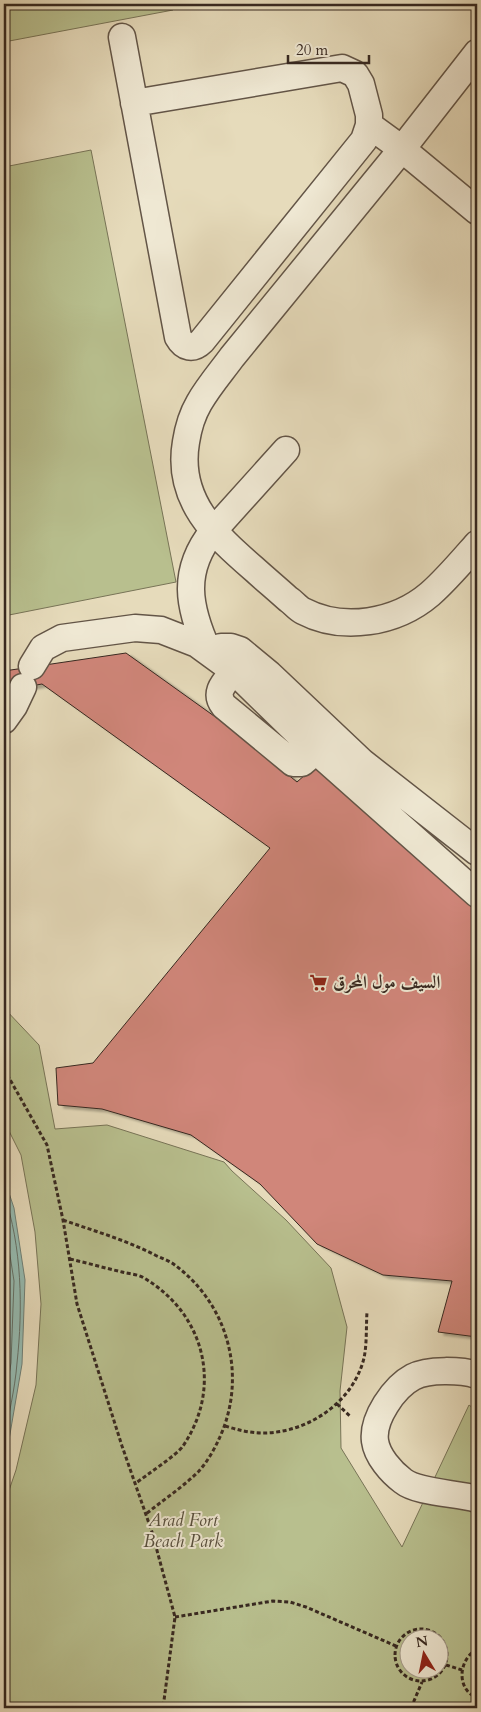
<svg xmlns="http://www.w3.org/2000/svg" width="481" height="1712" font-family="Cardo,Amiri,serif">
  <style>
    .green { fill: #b8bf8e; stroke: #787457; fill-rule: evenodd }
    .water { fill: #96bbb1; stroke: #708077 }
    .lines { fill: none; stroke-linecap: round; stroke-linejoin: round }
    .shore { stroke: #667268; stroke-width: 1 }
    .building { fill: #d0867a; stroke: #372820; filter: url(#shadow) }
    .minor-casing { stroke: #635547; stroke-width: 29 }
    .path { stroke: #372820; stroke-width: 3; stroke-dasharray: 4 2.5; stroke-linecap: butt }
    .minor { stroke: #efe8d3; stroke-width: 26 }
    .labels { text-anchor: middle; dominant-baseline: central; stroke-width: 4; stroke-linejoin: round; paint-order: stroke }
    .poi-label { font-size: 18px; font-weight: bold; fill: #372820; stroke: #efe8d3; text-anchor: start }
    .park-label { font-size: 18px; font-style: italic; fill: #574e3c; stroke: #efe8d3 }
  </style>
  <defs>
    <filter id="shadow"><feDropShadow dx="5.5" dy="3" stdDeviation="1" flood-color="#0004"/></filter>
  </defs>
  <rect width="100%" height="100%" fill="#e6dbbb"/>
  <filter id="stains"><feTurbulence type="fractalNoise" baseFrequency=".004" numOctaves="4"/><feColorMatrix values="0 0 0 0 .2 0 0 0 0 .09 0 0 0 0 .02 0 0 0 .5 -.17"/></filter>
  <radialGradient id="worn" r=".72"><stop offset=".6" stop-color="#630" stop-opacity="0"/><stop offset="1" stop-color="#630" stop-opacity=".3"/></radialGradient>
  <path class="green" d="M4,4h168l1,6 -169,32z
    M91,150l85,432 -172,34v-449z
    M4,1008l35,37 16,84 52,-4 117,37 8,9 54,49 45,48 16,59 -7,64 1,57 61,99 67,-142 8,6v297h-473v-203l12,-35 20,-85 5,-81 -6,-72 -14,-77 -17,-34zM408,1640h30v30h-30z"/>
  <path class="water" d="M4,1178l10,30 11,72 -3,84 -18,105z"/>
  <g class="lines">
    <path class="shore" d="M4,1194c18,53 19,114 13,169 -2,27 -9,53 -13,79
      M4,1217l10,64 -3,82 -7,43
      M4,1263l3,18 -3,79"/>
  </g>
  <path class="building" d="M126,653l109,78 62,51 18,-16 162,134v437l-39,-5 14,-51 -69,-6 -66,-31 -57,-60 -69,-49 -89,-26 -44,-4 -2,-37 37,-5 177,-215 -228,-164 -38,7v-20z"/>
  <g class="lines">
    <defs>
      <path id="minor" d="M122,37l56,300c6,11 15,13 24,4l162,-201 5,-15v-10l-8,-31 -6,-10 -13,-6 -208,35
        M477,53l-75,96 -170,208c-11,15 -24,30 -33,46 -7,12 -11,26 -13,39 -10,58 29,93 68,127 11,10 23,20 34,30 5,3 9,9 15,12 40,21 93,12 127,-17 17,-15 32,-33 47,-50
        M369,125l33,24 75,62
        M208,651l13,-4h10l9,3 29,24 93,88 115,90
        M208,651c-20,-44 -27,-80 5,-120l73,-81
        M32,666l11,-18 19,-10 73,-10 26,2 36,14 37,27 82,80 161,143
        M234,671c-9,11 -21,21 -10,35l69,57h9l14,-12
        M4,720l10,-14 9,-19
        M477,1375c-16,-5 -49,-6 -64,2 -19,10 -41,42 -38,64 2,15 16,31 28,40 15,12 54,12 74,18"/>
    </defs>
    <use href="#minor" class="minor-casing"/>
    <path class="path" d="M4,1069l43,76 16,75 14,84 45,142 30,86 23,85 -12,91
      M63,1220c31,11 63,20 92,35 6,3 12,5 17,8 57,40 76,114 47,176 -5,11 -12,23 -20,32 -16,16 -36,29 -53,43
      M70,1259c17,4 35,9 52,13 7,2 16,2 22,6 61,36 79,109 39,168 -6,9 -37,29 -48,38
      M337,1404l14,13
      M225,1426c13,4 25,7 38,7 44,0 90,-30 101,-75 3,-14 2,-31 3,-46
      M175,1617l98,-16 17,1 16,5 90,39
      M395 1655a26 26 0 1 1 52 0a26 26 0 1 1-52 0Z
      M477,1649c-19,11 -21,40 0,49
      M446,1665l16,5
      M411,1708l11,-26"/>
    <use href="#minor" class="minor"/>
  </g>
  <defs>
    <symbol id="supermarket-bare" viewBox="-9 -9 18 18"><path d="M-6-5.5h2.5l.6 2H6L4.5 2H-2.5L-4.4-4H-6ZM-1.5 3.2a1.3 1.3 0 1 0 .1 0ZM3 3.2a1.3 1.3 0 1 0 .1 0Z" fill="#8f2418" stroke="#efe8d3" stroke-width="2.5" paint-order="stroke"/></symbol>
  </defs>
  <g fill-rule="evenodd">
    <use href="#supermarket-bare" x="306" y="970" width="25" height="25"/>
  </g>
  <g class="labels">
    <g class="poi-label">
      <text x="333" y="982">السيف مول المحرق</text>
    </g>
    <g class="park-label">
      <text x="183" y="1520">Arad Fort<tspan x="183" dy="21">Beach Park</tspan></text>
    </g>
  </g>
  <rect width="481" height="1712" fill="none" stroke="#e6dbbb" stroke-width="20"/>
  <rect x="5" y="5" width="471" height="1702" fill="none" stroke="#372820" stroke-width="2.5"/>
  <rect x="10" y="10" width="461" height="1692" fill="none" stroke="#372820"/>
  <g transform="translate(424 1654) rotate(350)"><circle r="24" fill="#efe8d3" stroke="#a59b8b"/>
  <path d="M0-4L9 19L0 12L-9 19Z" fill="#8f2418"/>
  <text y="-8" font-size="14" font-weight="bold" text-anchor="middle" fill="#372820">N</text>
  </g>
  <path d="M288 55v8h81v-8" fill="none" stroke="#372820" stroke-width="2.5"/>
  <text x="296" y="55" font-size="15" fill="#372820" stroke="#efe8d3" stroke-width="4" paint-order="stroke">20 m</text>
  <rect width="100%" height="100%" filter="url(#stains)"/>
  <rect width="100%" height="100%" fill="url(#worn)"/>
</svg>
